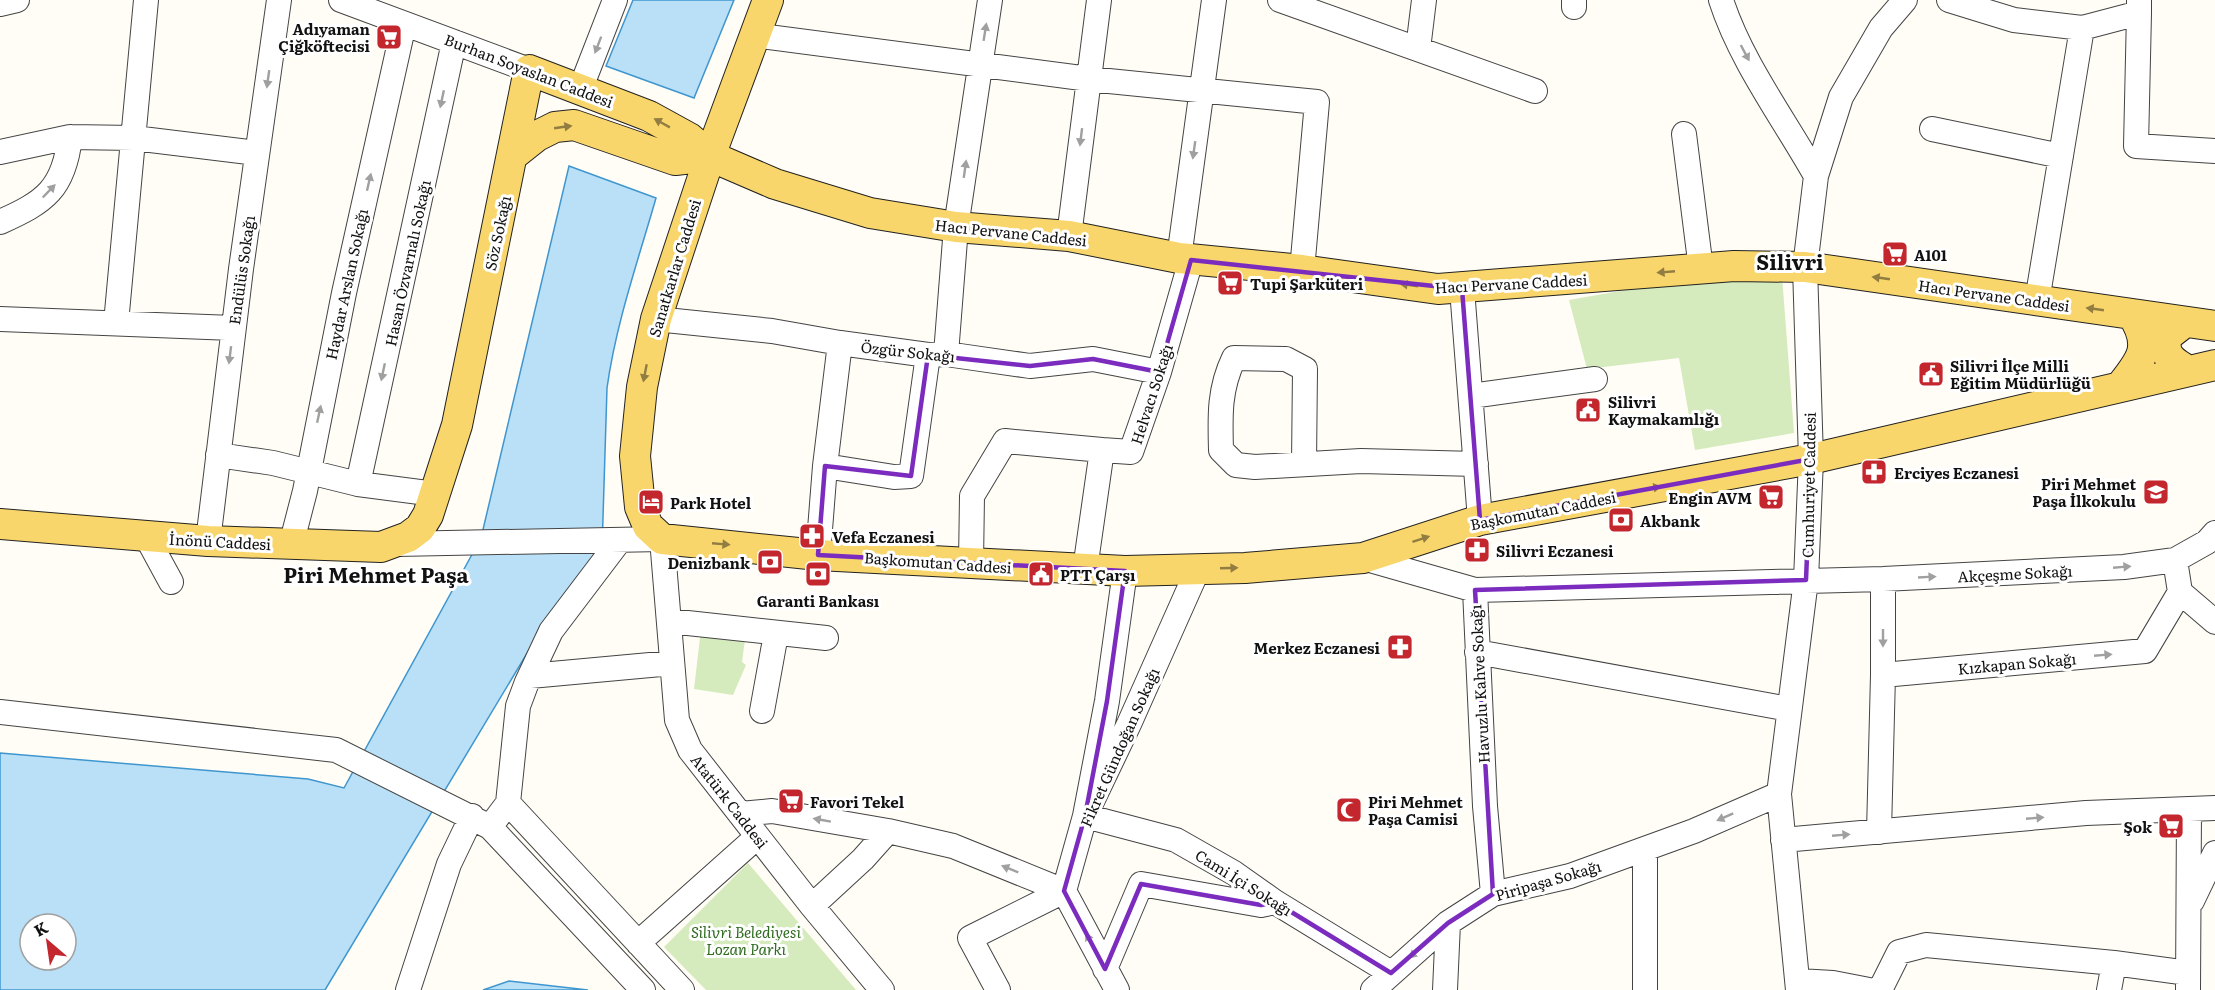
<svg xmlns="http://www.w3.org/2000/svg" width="2215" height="990" font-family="Literata,serif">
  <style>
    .green { fill: #d5ebbd }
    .water { fill: #b9e0f7; stroke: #3f96cf; stroke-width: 1.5; fill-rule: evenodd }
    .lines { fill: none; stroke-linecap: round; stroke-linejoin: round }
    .minor-casing { stroke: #444; stroke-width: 26 }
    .major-casing { stroke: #222; stroke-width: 32 }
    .minor { stroke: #fff; stroke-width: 24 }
    .major { stroke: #f9d66b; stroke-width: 30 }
    .oneway { fill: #a0a0a0 }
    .oneway2 { fill: #917d42 }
    .marked { fill: none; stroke: #7b2cbf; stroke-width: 4.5; stroke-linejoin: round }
    .labels { text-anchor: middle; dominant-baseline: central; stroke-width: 6; stroke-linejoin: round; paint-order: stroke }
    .poi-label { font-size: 15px; font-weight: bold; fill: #111; stroke: #fff; text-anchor: start }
    .street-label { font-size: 15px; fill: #111; stroke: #fff }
    .park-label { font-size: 15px; font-style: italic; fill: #2f6b1f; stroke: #fff }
    .district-label { font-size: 21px; font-weight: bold; fill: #111; stroke: #fff }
  </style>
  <rect width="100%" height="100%" fill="#fffdf5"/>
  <path class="green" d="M1711,275l71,1 12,157 -99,17 -16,-92 -92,11 -18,-69z
    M701,629l45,3 -4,30 4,3 -13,30 -39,-6z
    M748,863l108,127h-150l-42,-43z"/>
  <path class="water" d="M633,0h101l-40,98 -88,-32z
    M569,166l87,32c-18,63 -40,125 -49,190l-5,162 -49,60 -228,380h-325v-237l308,26 36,9 137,-250zM30,924h36v36h-36z
    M509,981l79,9h-105z"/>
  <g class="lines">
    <defs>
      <path id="minor" d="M341,0l188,70
        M1280,0l255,91
        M1721,0c20,62 63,119 95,176
        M1949,0l65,20 68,8
        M0,4l17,-4
        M1574,7v-7
        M2139,13l-3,133 79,5
        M753,35l336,44 228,23 -15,168
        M1418,49l6,-49
        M580,90l35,-90
        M1932,129l129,27
        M1684,134l17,135
        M0,152l70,-15 64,1 123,15
        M0,222c45,-20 64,-33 70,-85
        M1069,236l30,-236
        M1179,258l35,-258
        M1462,289l18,231
        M2037,301l45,-273 57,-15v-13
        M0,319l233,9
        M656,319l116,12 68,12 88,12 18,-1 84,12 63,-7 66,13
        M116,323l30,-323
        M946,354l10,-127 34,-227
        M1471,396l124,-17
        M218,455l55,8 85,21 77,10
        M1304,464l1,-95 -19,-10 -52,-1c-15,31 -14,58 -13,92l15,15 19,2 106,-6 115,3
        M825,466l69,11 17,-1 17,-121
        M358,484l96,-442
        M146,536l25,46
        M208,541l33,-272 38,-269
        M396,544l266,-5 15,181 13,30 122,156 70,84
        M291,545l14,-54 39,-198 60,-269
        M818,555l7,-89 15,-123
        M1363,558l112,32 10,216 8,88
        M971,563l1,-67 33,-55 97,9
        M1085,569l17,-119 29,2 28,-80 32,-112
        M1125,571l-18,130 -22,115 91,24 58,33 41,29 116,71
        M1883,579v96l262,-24 35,-59 -5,-32
        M1475,590l408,-11 241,-12 51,-7 32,-18 8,-9
        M2180,592l35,30
        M669,621l157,17
        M1477,652l312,57
        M530,676l142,-13
        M762,711l14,-77
        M0,712l336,38 154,77 153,163
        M508,803l174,187
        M740,814l32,-3 116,20 65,15 111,45
        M490,827l18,-24 10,-97 9,-24 24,-51 69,-91
        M1879,832l4,-157
        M1783,840l303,-27 129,-5
        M1645,849v141
        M2192,901l23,-48
        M812,906l51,-47 25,-28
        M638,943l119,-106
        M1105,969l36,-85 120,21 14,-3
        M1798,981l35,2 36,7
        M408,990l41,-126 23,-48
        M998,990l-28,-52 94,-47
        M1117,990l-53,-99 21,-75 44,-92 69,-155
        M1373,990l75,-67 45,-29 77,-18 124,-45 85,-37
        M1445,990l3,-67
        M1798,990l-19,-196 27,-214 5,-121 -6,-192 11,-91 25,-79 40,-69 24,-28
        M1880,990l19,-38 27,-7 188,18 74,10
        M2109,990l5,-27
        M2188,990l1,-181"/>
      <path id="major" d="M768,0l-58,156 -54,163 -14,68 -7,69 5,51 8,19 14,13 156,16 307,16 120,-3 118,-10 117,-38 331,-61 404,-94
        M513,155l24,-19 18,-9 19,-2 101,35 35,-4
        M2185,322l-18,14c-6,19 7,27 22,35
        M2120,387c22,-27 33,-41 12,-73
        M0,524l208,17 173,6 27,-10 12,-9 8,-13 29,-90 72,-355 120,46 40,22 21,18 65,28 95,29 86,14 113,9 110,22 123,12 136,19 296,-23 71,1 410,59"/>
    </defs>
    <use href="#minor" class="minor-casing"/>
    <use href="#major" class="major-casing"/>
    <use href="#minor" class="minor"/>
    <use href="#major" class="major"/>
  </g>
  <defs><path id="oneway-solid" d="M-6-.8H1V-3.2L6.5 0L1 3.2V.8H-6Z" transform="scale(1.5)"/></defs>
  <g class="oneway">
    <use href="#oneway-solid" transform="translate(985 32) rotate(-81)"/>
    <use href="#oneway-solid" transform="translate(598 45) rotate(111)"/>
    <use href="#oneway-solid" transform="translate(1745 53) rotate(62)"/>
    <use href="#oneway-solid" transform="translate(268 79) rotate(98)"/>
    <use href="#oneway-solid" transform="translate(442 99) rotate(102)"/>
    <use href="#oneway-solid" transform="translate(1081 137) rotate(97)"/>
    <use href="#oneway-solid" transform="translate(1194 150) rotate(98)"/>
    <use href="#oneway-solid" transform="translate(965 169) rotate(-82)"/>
    <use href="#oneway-solid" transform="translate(369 182) rotate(-77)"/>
    <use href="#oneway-solid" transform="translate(49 191) rotate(-46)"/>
    <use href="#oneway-solid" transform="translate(230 355) rotate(97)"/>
    <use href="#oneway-solid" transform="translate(383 372) rotate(102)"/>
    <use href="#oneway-solid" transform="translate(319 414) rotate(-78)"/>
    <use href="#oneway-solid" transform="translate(2122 567) rotate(-5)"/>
    <use href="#oneway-solid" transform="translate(1927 577) rotate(-3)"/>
    <use href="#oneway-solid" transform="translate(1883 638) rotate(90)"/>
    <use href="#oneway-solid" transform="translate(2103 655) rotate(-5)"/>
    <use href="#oneway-solid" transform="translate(1725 817) rotate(156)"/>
    <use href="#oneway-solid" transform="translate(2035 818) rotate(-5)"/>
    <use href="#oneway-solid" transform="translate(822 820) rotate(-170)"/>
    <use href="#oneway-solid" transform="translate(1841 835) rotate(-5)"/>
    <use href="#oneway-solid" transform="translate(1010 869) rotate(-158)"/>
    <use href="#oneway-solid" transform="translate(1090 941) rotate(-118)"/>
    <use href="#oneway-solid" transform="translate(1416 952) rotate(139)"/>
  </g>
  <g class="oneway2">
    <use href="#oneway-solid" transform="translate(662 123) rotate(-151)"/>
    <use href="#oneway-solid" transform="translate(563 127) rotate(-8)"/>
    <use href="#oneway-solid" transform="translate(1666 272) rotate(175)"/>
    <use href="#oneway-solid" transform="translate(1881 278) rotate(-172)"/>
    <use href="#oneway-solid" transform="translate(1409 285) rotate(-172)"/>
    <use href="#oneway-solid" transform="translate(2095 309) rotate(-172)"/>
    <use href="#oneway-solid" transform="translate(645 373) rotate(101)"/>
    <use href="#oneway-solid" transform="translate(1652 488) rotate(-11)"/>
    <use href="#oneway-solid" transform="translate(1421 539) rotate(-18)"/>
    <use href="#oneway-solid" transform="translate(721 544) rotate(5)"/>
    <use href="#oneway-solid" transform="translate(1229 568) rotate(-2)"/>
  </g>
  <path class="marked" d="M1191,260l271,29 18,231 331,-61 -5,121 -331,10 18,304 -45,29 -57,50 -116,-71 -14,3 -120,-21 -36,85 -41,-78 21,-75 22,-115 18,-130 -307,-16 7,-89 86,10 17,-121 102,11 63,-7 66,13z"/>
  <defs>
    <symbol id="supermarket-square" viewBox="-11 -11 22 22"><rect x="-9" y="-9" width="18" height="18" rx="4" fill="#c4262e" stroke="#fff"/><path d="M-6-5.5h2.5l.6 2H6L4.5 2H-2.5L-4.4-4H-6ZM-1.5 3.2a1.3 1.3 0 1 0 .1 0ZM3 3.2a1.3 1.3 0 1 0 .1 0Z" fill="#fff"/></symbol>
    <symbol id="civic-square" viewBox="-11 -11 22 22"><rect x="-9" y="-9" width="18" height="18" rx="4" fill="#c4262e" stroke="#fff"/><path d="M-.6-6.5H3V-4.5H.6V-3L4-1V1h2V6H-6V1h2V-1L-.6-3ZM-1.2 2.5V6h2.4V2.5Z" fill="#fff"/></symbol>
    <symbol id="pharmacy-square" viewBox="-11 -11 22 22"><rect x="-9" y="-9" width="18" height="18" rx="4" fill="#c4262e" stroke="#fff"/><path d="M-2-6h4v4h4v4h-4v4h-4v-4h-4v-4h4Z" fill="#fff"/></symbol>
    <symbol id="school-square" viewBox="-11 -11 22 22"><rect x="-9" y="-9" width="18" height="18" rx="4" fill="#c4262e" stroke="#fff"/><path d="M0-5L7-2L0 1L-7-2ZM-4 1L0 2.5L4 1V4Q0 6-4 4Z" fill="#fff"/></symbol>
    <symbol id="hotel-square" viewBox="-11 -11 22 22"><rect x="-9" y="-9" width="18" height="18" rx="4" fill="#c4262e" stroke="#fff"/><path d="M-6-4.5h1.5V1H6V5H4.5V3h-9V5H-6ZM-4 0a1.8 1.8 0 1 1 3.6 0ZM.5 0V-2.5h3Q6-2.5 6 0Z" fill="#fff"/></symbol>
    <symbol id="bank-square" viewBox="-11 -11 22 22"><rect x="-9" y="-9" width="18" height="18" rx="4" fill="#c4262e" stroke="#fff"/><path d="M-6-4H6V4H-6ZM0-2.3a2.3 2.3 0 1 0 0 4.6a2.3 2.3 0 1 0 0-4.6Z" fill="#fff"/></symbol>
    <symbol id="mosque-square" viewBox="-11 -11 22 22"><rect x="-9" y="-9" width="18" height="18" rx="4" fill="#c4262e" stroke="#fff"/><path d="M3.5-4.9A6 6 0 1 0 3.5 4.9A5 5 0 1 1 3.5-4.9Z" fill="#fff"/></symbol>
  </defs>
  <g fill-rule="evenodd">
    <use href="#supermarket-square" x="374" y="22" width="30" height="30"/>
    <use href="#supermarket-square" x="1880" y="239" width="30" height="30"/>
    <use href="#supermarket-square" x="1215" y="268" width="30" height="30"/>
    <use href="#civic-square" x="1916" y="359" width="30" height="30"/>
    <use href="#civic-square" x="1573" y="395" width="30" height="30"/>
    <use href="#pharmacy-square" x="1859" y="457" width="30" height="30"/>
    <use href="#school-square" x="2141" y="477" width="30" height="30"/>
    <use href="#supermarket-square" x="1756" y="482" width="30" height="30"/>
    <use href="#hotel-square" x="636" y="487" width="30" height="30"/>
    <use href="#bank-square" x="1606" y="505" width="30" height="30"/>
    <use href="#pharmacy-square" x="797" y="521" width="30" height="30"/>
    <use href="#pharmacy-square" x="1462" y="535" width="30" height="30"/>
    <use href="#bank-square" x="755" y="547" width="30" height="30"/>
    <use href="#bank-square" x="803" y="559" width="30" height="30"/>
    <use href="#civic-square" x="1026" y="559" width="30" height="30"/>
    <use href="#pharmacy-square" x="1385" y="632" width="30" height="30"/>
    <use href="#supermarket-square" x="776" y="786" width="30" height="30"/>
    <use href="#mosque-square" x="1334" y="795" width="30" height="30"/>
    <use href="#supermarket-square" x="2156" y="811" width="30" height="30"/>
  </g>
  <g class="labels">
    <g class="poi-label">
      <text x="370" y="28" text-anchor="end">Adıyaman<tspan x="370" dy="17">Çiğköftecisi</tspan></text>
      <text x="1914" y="254">A101</text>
      <text x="1250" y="283">Tupi Şarküteri</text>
      <text x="1950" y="365">Silivri İlçe Milli<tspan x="1950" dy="17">Eğitim Müdürlüğü</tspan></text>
      <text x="1608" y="401">Silivri<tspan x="1608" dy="17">Kaymakamlığı</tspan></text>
      <text x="1894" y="472">Erciyes Eczanesi</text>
      <text x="2136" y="483" text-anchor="end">Piri Mehmet<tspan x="2136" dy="17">Paşa İlkokulu</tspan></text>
      <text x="1752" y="497" text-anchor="end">Engin AVM</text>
      <text x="670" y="502">Park Hotel</text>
      <text x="1640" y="520">Akbank</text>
      <text x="832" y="536">Vefa Eczanesi</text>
      <text x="1496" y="550">Silivri Eczanesi</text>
      <text x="750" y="562" text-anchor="end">Denizbank</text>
      <text x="1060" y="574">PTT Çarşı</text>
      <text x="818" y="600" text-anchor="middle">Garanti Bankası</text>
      <text x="1380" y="647" text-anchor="end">Merkez Eczanesi</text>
      <text x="810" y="801">Favori Tekel</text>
      <text x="1368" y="801">Piri Mehmet<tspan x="1368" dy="17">Paşa Camisi</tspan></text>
      <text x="2152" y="826" text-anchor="end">Şok</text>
    </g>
    <g class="street-label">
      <text transform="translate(529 70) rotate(21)">Burhan Soyaslan Caddesi</text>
      <text transform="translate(1011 232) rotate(6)">Hacı Pervane Caddesi</text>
      <text transform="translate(497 233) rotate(-78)">Söz Sokağı</text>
      <text transform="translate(407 263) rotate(-78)">Hasan Özvarnalı Sokağı</text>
      <text transform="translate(674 268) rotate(-73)">Sanatkarlar Caddesi</text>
      <text transform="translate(241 270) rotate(-82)">Endülüs Sokağı</text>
      <text transform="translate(1511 283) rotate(-3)">Hacı Pervane Caddesi</text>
      <text transform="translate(346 284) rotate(-78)">Haydar Arslan Sokağı</text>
      <text transform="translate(1994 295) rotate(8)">Hacı Pervane Caddesi</text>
      <text transform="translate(908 351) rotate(6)">Özgür Sokağı</text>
      <text transform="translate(1151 394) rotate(-72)">Helvacı Sokağı</text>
      <text transform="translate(1808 485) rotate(-89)">Cumhuriyet Caddesi</text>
      <text transform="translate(1543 510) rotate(-11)">Başkomutan Caddesi</text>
      <text transform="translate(220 541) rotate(3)">İnönü Caddesi</text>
      <text transform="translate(938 562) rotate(4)">Başkomutan Caddesi</text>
      <text transform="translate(2015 573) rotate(-3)">Akçeşme Sokağı</text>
      <text transform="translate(2017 663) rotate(-5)">Kızkapan Sokağı</text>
      <text transform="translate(1479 684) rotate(-93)">Havuzlu Kahve Sokağı</text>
      <text transform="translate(1119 747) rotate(-66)">Fikret Gündoğan Sokağı</text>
      <text transform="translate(730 801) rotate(52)">Atatürk Caddesi</text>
      <text transform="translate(1548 880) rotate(-16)">Piripaşa Sokağı</text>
      <text transform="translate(1244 882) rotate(32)">Cami İçi Sokağı</text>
    </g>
    <g class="park-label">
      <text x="746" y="931">Silivri Belediyesi<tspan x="746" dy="17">Lozan Parkı</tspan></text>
    </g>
    <g class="district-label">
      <text x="1790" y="260">Silivri</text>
      <text x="376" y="573">Piri Mehmet Paşa</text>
    </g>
  </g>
  <g transform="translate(48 942) rotate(331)"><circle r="28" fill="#ffffff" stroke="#a0a0a0" stroke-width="1.5"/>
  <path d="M0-4.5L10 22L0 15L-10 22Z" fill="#c4262e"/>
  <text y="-9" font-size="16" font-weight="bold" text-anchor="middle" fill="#111111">K</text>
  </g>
</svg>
